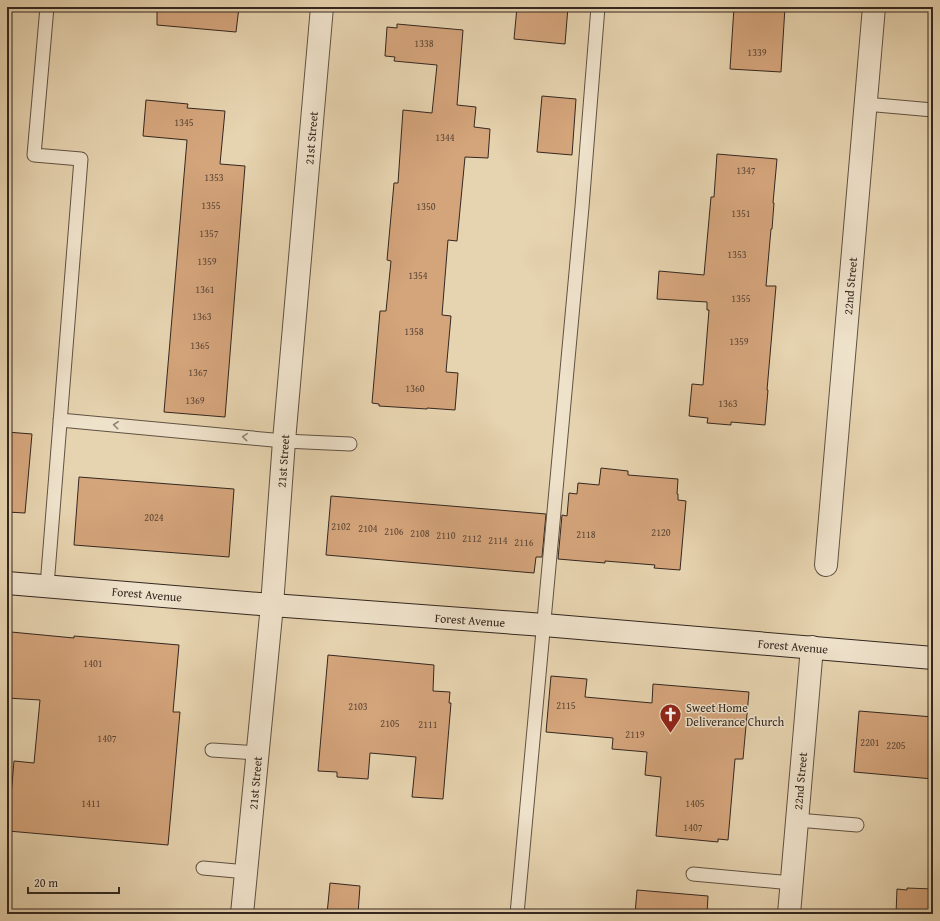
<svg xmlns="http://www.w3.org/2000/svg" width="940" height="921" font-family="'Gentium Book Plus',serif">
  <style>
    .building { fill: #d4a47b; stroke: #34271f }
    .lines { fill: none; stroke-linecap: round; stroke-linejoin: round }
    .lane-casing { stroke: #605243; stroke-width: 15 }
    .street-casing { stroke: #605243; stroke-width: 24 }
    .secondary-casing { stroke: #34271f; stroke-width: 24 }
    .lane { stroke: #efe2cb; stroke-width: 13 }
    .street { stroke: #efe2cb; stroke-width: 22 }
    .secondary { stroke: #efe2cb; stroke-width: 22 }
    .oneway { stroke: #928475 }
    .labels { text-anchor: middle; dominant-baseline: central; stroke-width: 3; stroke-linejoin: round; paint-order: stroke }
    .number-label { font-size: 10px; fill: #5c4636 }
    .street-label { font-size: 12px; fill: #34271f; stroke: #efe2cb }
    .poi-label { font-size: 12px; fill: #34271f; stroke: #efe2cb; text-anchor: start }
  </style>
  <rect width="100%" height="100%" fill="#e6d3af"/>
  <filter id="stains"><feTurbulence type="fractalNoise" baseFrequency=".005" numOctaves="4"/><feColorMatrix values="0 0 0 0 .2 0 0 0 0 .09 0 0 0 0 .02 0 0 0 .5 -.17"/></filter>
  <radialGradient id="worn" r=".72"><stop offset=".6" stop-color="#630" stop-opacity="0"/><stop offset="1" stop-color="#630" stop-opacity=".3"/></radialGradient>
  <path class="building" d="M157,7h82l-3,25 -79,-7z
    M517,7h51l-3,37 -51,-5z
    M734,7h51l-4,65 -51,-3z
    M397,24l66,6 -6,75 19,2 -2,20 16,2 -2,29 -23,-1 -8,84 -9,-1 -6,75 9,1 -5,56 12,1 -3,37 -28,-2v1l-48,-3v-2l-7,-1 8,-92h6l5,-50 -4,-1 7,-77h4l5,-73 29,3 5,-48 -43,-4 1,-4 -10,-1 2,-29 10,1z
    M542,96l34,3 -4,56 -35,-3z
    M146,100l42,4 -1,4 38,3 -5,53 25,2 -20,251 -61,-5 23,-272 -44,-4z
    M717,154l60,5 -4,44h1l-2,26h-1l-5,57h10l-9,104h1l-3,35 -34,-3v3l-24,-2 1,-5 -19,-2 3,-32 11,1 6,-75h-2v-8l-50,-3 2,-28 45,4 7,-78h3z
    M7,432l25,2 -7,79 -18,-1z
    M601,468l27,3v4l50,4 -1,15h1v6l8,1 -6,69 -26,-2 1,-3 -50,-4v2l-47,-4 4,-44 5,1 2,-23 8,1 1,-11 21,2z
    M79,477l155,12 -5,68 -155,-12z
    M331,496l215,18 -4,43h-6l-2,16 -208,-18z
    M11,632l63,6v-2l105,9 -6,67h7l-12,133 -160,-14 6,-70 20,2 6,-63 -33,-2v-16z
    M328,655l106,10 -1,26 17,1 -1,11h2l-8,96 -31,-2 4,-40 -46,-4 -2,26 -31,-2v-5l-19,-1z
    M551,676l36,3 -2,18 67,6 1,-19 96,8 -6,67h-8l-7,81 -10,-1v3l-62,-6 5,-59 -16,-2 2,-23 -35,-3 1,-11 -67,-6z
    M859,711l74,6v62l-79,-7z
    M330,883l30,3 -2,28h-31z
    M907,888l26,1v25h-37l1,-25 10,1z
    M637,890l71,6 -1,18h-72z"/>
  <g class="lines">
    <defs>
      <path id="lane" d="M865,104l68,6
        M60,420l224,21 66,3
        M47,586l34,-427 -47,-4 13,-148
        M212,750l46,3
        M797,820l60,5
        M203,868l44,4
        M693,874l99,9
        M517,914l65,-707 16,-200"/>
      <path id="street" d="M826,565l48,-558
        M242,914l30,-309 12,-164 38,-434
        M789,914l23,-267"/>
      <path id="secondary" d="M7,583l265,22 272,20 389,33"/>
    </defs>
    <use href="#lane" class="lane-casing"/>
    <use href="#street" class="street-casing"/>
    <use href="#secondary" class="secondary-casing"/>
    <use href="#lane" class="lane"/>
    <use href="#street" class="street"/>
    <use href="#secondary" class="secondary"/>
  </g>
  <defs><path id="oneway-chevron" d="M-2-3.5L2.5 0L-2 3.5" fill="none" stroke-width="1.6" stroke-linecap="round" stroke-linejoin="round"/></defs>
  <g class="oneway">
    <use href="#oneway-chevron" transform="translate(116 425) rotate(-175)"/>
    <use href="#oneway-chevron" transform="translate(245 437) rotate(-175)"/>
  </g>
  <defs>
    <symbol id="church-pin" viewBox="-11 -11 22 30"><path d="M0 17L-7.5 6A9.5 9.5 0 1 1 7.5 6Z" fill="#8f2418" stroke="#efe2cb"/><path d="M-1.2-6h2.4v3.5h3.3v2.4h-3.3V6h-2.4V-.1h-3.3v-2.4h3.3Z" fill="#fff"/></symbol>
  </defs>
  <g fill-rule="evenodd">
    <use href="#church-pin" x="658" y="702" width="25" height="34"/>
  </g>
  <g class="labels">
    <g class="number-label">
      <text x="424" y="43">1338</text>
      <text x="757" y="52">1339</text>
      <text x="184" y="122">1345</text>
      <text x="445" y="137">1344</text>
      <text x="746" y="170">1347</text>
      <text x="214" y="177">1353</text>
      <text x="211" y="205">1355</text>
      <text x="426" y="206">1350</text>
      <text x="741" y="213">1351</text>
      <text x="209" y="233">1357</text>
      <text x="737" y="254">1353</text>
      <text x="207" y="261">1359</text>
      <text x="418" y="275">1354</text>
      <text x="205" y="289">1361</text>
      <text x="741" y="298">1355</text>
      <text x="202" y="316">1363</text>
      <text x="414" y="331">1358</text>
      <text x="739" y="341">1359</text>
      <text x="200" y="345">1365</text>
      <text x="198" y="372">1367</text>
      <text x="415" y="388">1360</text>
      <text x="195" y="400">1369</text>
      <text x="728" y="403">1363</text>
      <text x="154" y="517">2024</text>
      <text x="341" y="526">2102</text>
      <text x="368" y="528">2104</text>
      <text x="394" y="531">2106</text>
      <text x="661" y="532">2120</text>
      <text x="420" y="533">2108</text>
      <text x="586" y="534">2118</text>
      <text x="446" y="535">2110</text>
      <text x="472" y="538">2112</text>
      <text x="498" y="540">2114</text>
      <text x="524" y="542">2116</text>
      <text x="93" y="663">1401</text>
      <text x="566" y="705">2115</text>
      <text x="358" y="706">2103</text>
      <text x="390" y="723">2105</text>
      <text x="428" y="724">2111</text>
      <text x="635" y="734">2119</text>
      <text x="107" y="738">1407</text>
      <text x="870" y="742">2201</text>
      <text x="896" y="745">2205</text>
      <text x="91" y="803">1411</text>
      <text x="695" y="803">1405</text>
      <text x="693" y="827">1407</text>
    </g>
    <g class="street-label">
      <text transform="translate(311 138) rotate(-85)">21st Street</text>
      <text transform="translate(850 286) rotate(-85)">22nd Street</text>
      <text transform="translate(283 461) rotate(-86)">21st Street</text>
      <text transform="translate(147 594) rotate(5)">Forest Avenue</text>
      <text transform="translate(470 620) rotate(4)">Forest Avenue</text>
      <text transform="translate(793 646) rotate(5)">Forest Avenue</text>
      <text transform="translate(800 781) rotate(-85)">22nd Street</text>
      <text transform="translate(255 783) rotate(-85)">21st Street</text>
    </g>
    <g class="poi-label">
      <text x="686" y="707">Sweet Home<tspan x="686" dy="14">Deliverance Church</tspan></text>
    </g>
  </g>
  <rect width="940" height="921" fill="none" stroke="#e6d3af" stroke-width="24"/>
  <rect x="8" y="8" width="924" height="905" fill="none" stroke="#34271f" stroke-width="2"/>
  <rect x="12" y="12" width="916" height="897" fill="none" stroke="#34271f"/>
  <path d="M28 887v6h91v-6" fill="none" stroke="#34271f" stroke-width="2"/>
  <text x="34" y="887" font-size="12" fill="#34271f" stroke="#efe2cb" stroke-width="3" paint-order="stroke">20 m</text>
  <rect width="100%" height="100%" filter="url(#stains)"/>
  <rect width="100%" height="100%" fill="url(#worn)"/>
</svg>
